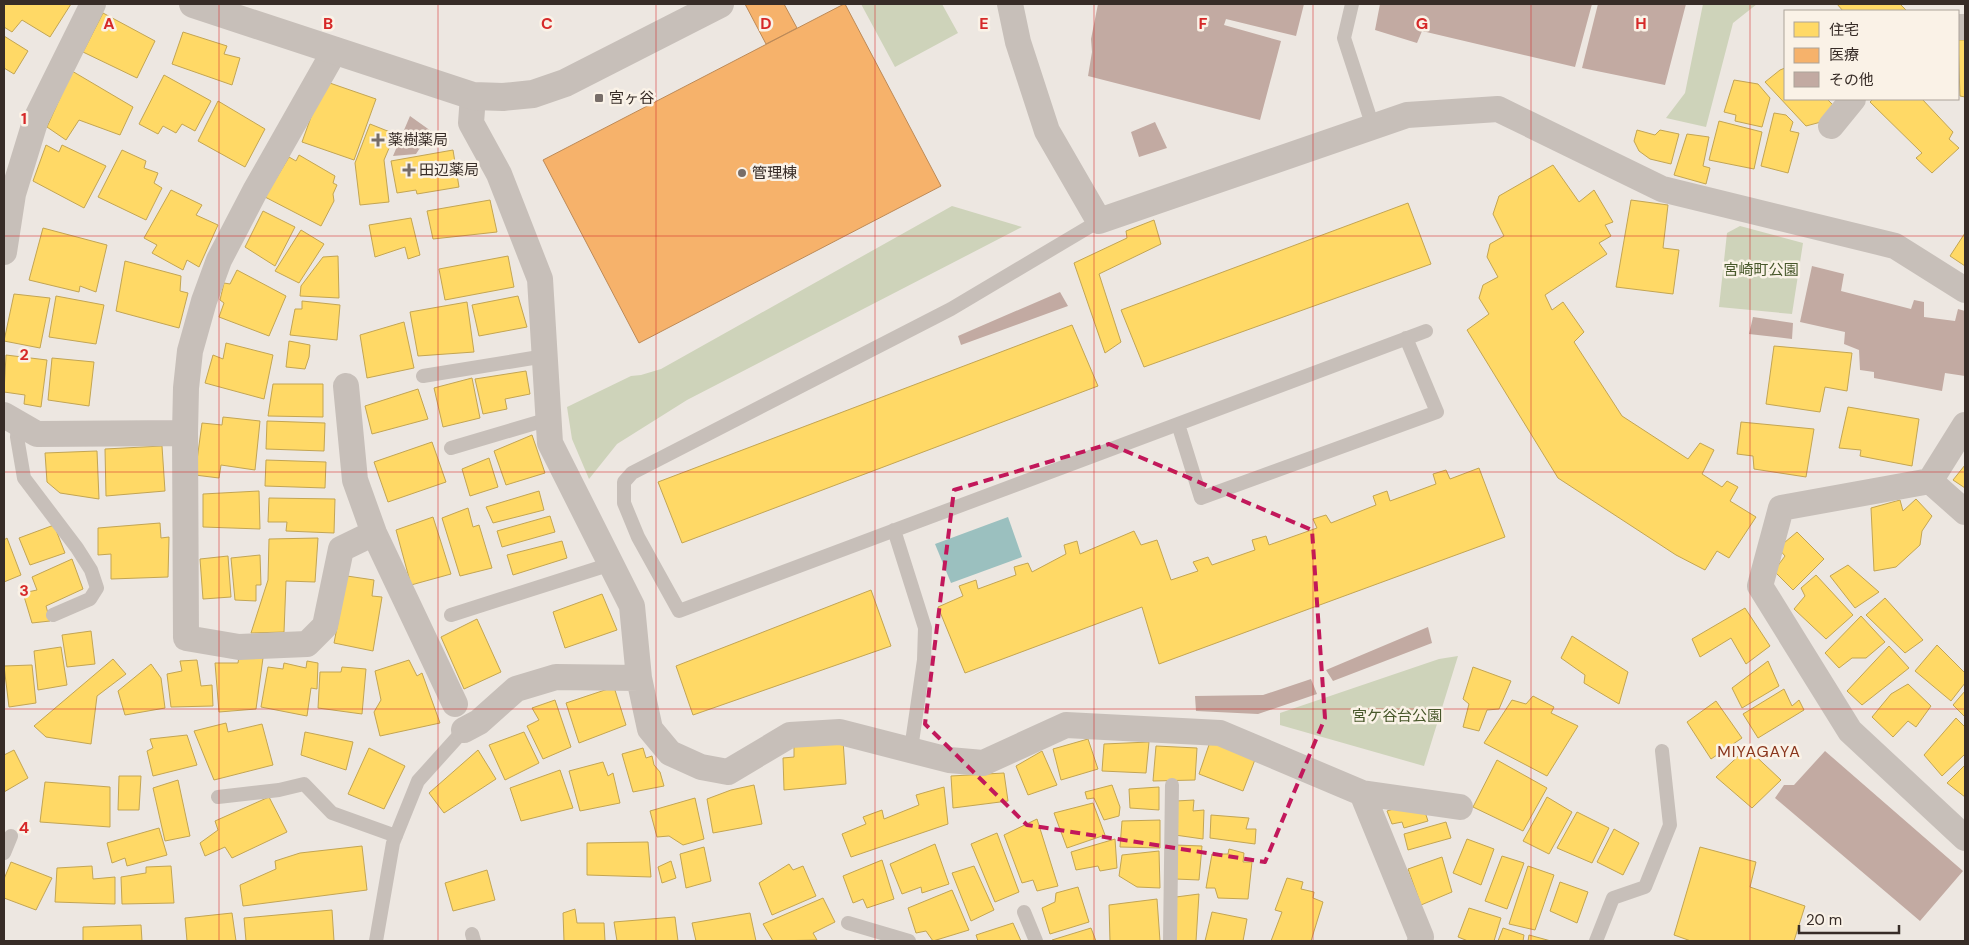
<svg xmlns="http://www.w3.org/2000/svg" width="1969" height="945" font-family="'DM Sans','Noto Sans JP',sans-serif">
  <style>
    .green { fill: #ced3ba }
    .water { fill: #9bc0bf }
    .homes { fill: #ffd966; stroke: #c3a553 }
    .health { fill: #f6b26b; stroke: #bd8a57 }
    .building { fill: #c2aaa2 }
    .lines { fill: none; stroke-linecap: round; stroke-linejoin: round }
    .service { stroke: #c7bfb9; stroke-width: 14 }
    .minor { stroke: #c7bfb9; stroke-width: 26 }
    .tertiary { stroke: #c7bfb9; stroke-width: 28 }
    .marked { fill: none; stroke: #c2185b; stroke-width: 4; stroke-dasharray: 10 6; stroke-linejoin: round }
    .grid { fill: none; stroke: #d62828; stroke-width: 1; stroke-opacity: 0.55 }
    .poi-dot { fill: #776d68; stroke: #faf2e7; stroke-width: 2 }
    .labels { text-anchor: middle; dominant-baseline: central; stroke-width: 5; stroke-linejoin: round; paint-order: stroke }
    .poi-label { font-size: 15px; fill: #372c27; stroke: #faf2e7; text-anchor: start }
    .park-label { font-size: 15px; fill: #47572a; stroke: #faf2e7 }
    .neighbourhood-label { font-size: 16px; letter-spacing: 1px; fill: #8a361d; stroke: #faf2e7 }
    .grid-label { font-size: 16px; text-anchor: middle; font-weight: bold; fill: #d62828; stroke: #faf2e7; stroke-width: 5; stroke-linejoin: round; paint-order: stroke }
  </style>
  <rect width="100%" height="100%" fill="#ede7e1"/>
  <path class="green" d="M861,4h81l16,29 -63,34z
    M1703,4h54l-24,19 -27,104 -40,-9 19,-25z
    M952,206l70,21 -335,173 -70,44 -28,35 -17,-40 -5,-32 64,-31 10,-1 20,-6z
    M1740,226l63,17 -11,71 -73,-7 8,-74z
    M1458,656l-34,110 -144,-41v-12l159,-54z"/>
  <path class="water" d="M1008,517l14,40 -71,26 -16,-39z"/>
  <path class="homes" d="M4,4h67l-21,33 -28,-17 -10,12 -8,-5z
    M1837,4h63l7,7h-64z
    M103,13l52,28 -18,37 -54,-26z
    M183,32l44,14 -3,8 16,4 -8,27 -60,-21z
    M4,36l24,15 -14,23 -10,-6z
    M1958,40h7v57l-5,-1z
    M1785,68v31h42l7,7 -13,16 -15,4 -41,-44 15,-12z
    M72,71l61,36 -13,28 -41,-15 -13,20 -19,-13z
    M164,75l47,26 -16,30 -13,-7 -6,9 -13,-7 -5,8 -19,-10z
    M1734,80l24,4 12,14 -8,29 -27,-6 1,-6 -12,-3z
    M324,81l52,18 -22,61 -52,-18z
    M1873,99h49l31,33 -4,7 10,9 -27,25 -16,-15 6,-5 -52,-51z
    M218,101l47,28 -20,38 -47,-26z
    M1774,113l12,2 7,7 -3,9 9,2 -11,40 -27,-7z
    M1719,121l43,11 -8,37 -45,-9z
    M370,124l25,10 -11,26 5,42 -29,3 -5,-42z
    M1637,130l18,5 5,-5 19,4 -8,30 -21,-5 -11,-8 -5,-10z
    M1687,134l22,3 -6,29 7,2 -4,16 -32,-9z
    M46,145l13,7 3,-7 44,21 -22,42 -51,-27z
    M122,150l24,11 -2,7 14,5 -4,10 8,5 -16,32 -48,-23z
    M453,150l6,37 -42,7 -1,-4 -19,3 -6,-32z
    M299,155l36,21 -2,7 4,2 -4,9 1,7 -13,25 -56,-29 24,-40 7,4z
    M1553,165l26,37 15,-12 19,32 -8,3 6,11 -12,7 8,11 -62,41 7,15 11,-8 21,30 -10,10 48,74 66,43 12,-16 14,7 -12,24 20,13 5,-6 11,6 -8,14 26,16 -27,41 -12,-7 -12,19 -29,-15 -118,-77 -91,-148 22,-16 -10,-16 4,-13 15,-8 -11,-20 3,-13 14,-8 -11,-22 6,-18z
    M171,190l31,15 -6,10 22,10 -19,42 -12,-7 -4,10 -31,-17 5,-8 -13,-7z
    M490,200l7,32 -64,7 -6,-28z
    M1631,200l37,5 -5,43 16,2 -6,44 -57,-7z
    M1408,203l23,61 -287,103 -23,-57z
    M263,211l32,16 -20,39 -30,-19z
    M411,218l9,37 -12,4 -3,-12 -30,10 -6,-32z
    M1154,220l7,24 -62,30 22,68 -16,11 -31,-90 53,-25 -1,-7z
    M43,228l64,17 -11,47 -16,-6 -1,6 -50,-12z
    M301,230l23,14 -25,39 -24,-12z
    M1965,233v33l-15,-10z
    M338,256l1,42 -39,-2 1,-10 22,-29z
    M508,256l6,31 -69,13 -6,-31z
    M125,261l56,15 -1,15 8,2 -9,35 -63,-17z
    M237,270l49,26 -17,40 -50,-19 5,-14 -4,-3 4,-17 6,1z
    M14,294l36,4 -10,50 -36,-7z
    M56,296l48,9 -8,39 -47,-7z
    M518,296l9,31 -48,9 -7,-31z
    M302,301l38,4 -3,35 -47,-5 5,-26h7z
    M467,302l7,50 -56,4 -8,-44z
    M404,322l10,46 -47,10 -7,-43z
    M1072,325l26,61 -416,157 -24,-61z
    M289,341l21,4 -1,12 -4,12 -19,-2z
    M226,343l47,12 -9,44 -59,-16 8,-28 10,4z
    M1774,346l78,7 -5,38 -22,-4 -5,25 -54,-8z
    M6,355l41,5 -6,47 -17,-3 1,-9 -21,-3z
    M52,358l42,4 -5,44 -41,-6z
    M526,371l4,23 -25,5 2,10 -24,5 -8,-35z
    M472,378l8,40 -37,9 -9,-39z
    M273,384h50v33l-55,-1z
    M418,389l10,30 -56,15 -7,-28z
    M1848,407l71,12 -7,47 -52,-10 1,-6 -22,-2z
    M223,417l37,4 -5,49 -34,-5 -2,13 -24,-3 7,-52 20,2z
    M267,421l58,2 -1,28 -58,-2z
    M1741,422l73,7 -8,48 -52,-8 -1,-13 -16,-2z
    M532,435l13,38 -39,12 -12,-34z
    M432,442l14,40 -58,20 -14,-40z
    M162,446l3,45 -59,5 -1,-47z
    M97,451l2,48 -39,-6 -13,-11 -2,-29z
    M489,458l9,29 -28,9 -8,-27z
    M266,460l60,2 -1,26 -60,-2z
    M1965,465v23l-12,-8z
    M1479,468l26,69 -346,127 -17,-57 -177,66 -27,-66 25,-11 -4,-10 17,-6 2,9 38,-14 -2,-8 14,-4 4,9 34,-18 -2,-9 13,-4 3,13 54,-23 7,14 16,-5 14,40 27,-9 -5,-9 15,-5 4,8 43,-15 -3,-10 14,-4 3,9 48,-17 -4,-9 13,-4 5,8 45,-18 -3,-9 14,-5 3,10 46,-17 -3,-10 13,-4 4,9z
    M259,491l1,38 -57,-2v-33z
    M539,491l5,19 -51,13 -7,-16z
    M269,498l66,1 -1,34 -48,-2 1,-9h-19z
    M1916,499l16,17 -10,15 -2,14 -24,22 -22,4 -3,-63 29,-8 3,11z
    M468,508l5,19 6,-2 13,43 -32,8 -18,-58z
    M550,516l5,16 -53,15 -5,-16z
    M433,517l18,57 -40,11 -15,-55z
    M160,523l1,15 8,-1 -1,40 -57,2v-25l-13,1v-27z
    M54,525l11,28 -35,12 -11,-27z
    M1797,532l27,27 -31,31 -19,-19 11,-15 -7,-8z
    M7,538l14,37 -17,7v-42z
    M318,538l-3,44 -29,-1 -2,51 -33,1 17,-53 1,-41z
    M562,541l5,17 -54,17 -6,-20z
    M260,555l1,30h-5v16l-21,-1 -4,-42z
    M228,556l3,41 -28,2 -3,-40z
    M72,559l11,30 -37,17 4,15 -18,2 -9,-30 14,-3 -5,-13z
    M1848,565l31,27 -24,16 -25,-32z
    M1816,575l37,40 -27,24 -32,-30 11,-13 -4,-8z
    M347,576l27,4 -2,16 10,1 -9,54 -39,-8z
    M871,590l20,56 -198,69 -17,-49z
    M602,594l15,36 -52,18 -12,-36z
    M1885,598l38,42 -18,13 -39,-38z
    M1745,608l25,38 -24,18 -15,-26 -31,19 -8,-18z
    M1861,616l24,26 -19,16h-14l-13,10 -14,-15z
    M477,619l24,53 -37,17 -23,-52z
    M91,631l4,33 -28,3 -5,-32z
    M1572,636l56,36 -9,32 -35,-21 1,-8 -24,-17z
    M1937,645l28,28v10l-14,18 -36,-30z
    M1889,646l20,22 -47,37 -15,-14z
    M61,647l6,38 -29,5 -4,-39z
    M239,657l24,1 -7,51 -37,3 -4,-49h23z
    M113,659l13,15 -29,22 -6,48 -45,-7 -12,-11z
    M197,660l4,26 11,-1 1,21 -42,1 -4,-33 15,-3 -2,-10z
    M409,660l8,16 5,-3 18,50 -60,13 -6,-24 7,-12 -6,-29z
    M307,661l11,2 -1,26 -6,-1 -4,28 -46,-9 7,-40 15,2 1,-6 22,5z
    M1768,661l11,25 -37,22 -10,-20z
    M151,664l10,14 4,30 -40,7 -7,-24z
    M32,665l4,38 -27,4 -5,-41z
    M342,667l24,2 -4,45 -44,-6 2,-36h21z
    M1473,667l38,14 -12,28 -12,1 -8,21 -16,-4 6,-23 -6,-5z
    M1908,684l23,22 -15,21 -8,-6 -15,16 -21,-20 19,-23z
    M614,687l12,38 -47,18 -13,-40z
    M1784,689l8,17 7,-6 5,10 -46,28 -15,-24z
    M1965,691v26l-12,-12z
    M1533,696l21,11 -3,6 27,13 -31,50 -63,-33 28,-43 14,4z
    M555,700l16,47 -28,12 -16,-33 12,-6 -7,-12z
    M1716,701l26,37 -31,21 -24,-37z
    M1956,718l9,9v27l-23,22 -18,-21z
    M226,723l2,9 34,-8 11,41 -59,15 -20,-49z
    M305,732l48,10 -7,28 -45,-15z
    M524,732l15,31 -34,17 -16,-35z
    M187,735l10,30 -44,11 -6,-25 6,-3 -3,-9z
    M1088,739l10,30 -37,11 -8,-31z
    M1211,739l45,18 -13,34 -44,-17z
    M843,740l3,44 -62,6 -1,-32 11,-1v-14z
    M1149,742l-3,31 -44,-2 2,-27z
    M1156,746l41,2 -2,32 -42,1z
    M369,748l36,18 -21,43 -36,-15z
    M643,748l3,10 6,-2 2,9 6,7 4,14 -31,6 -11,-38z
    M1747,748l34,32 -29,28 -36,-31z
    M14,750l14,28 -24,14v-37z
    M478,750l18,29 -52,34 -15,-20z
    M1042,751l15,34 -29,10 -12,-29z
    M1497,760l50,28 -24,43 -50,-24z
    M603,762l5,14 5,-3 7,30 -40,8 -11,-40z
    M1965,765v32l-18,-14z
    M560,770l13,38 -52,13 -11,-33z
    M1004,773l4,28 -55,7 -2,-32z
    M119,776h22l-2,34h-21z
    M178,780l12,56 -25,5 -12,-53z
    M45,782l65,5v40l-70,-5z
    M754,785l8,39 -49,9 -6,-34 24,-9z
    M1112,785l8,22 -1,9 -15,4 -10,-22 -7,1 -2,-7z
    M944,787l4,37 -97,33 -9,-23 24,-10 -3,-7 19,-7 2,9 35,-14 -3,-10z
    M1159,787v23l-29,-2 -1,-19z
    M269,797l18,35 -55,26 -7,-11 -20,9 -5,-13 18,-13 -3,-9z
    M1547,797l25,15 -23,42 -26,-13z
    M695,798l9,41 -21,6 -14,-9 -12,1 -7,-26z
    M1194,800l-1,11 11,-1 -1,29 -28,-4 1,-34z
    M1093,803l12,32 -38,13 -13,-35z
    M1406,805l18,4 4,12 -24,7 -2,-6 -10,2 -5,-13z
    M1577,812l32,16 -17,35 -35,-15z
    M1211,815l38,3 -3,11h10l-1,15 -45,-6z
    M1037,819l21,67 -21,5 -4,-11 -11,3 -18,-48z
    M1160,820v28l-40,-1 2,-26z
    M1446,822l5,16 -43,12 -4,-16z
    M159,828l8,27 -40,11 -2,-8 -13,5 -5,-20z
    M1614,829l25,14 -16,32 -26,-13z
    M997,833l22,59 -24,10 -24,-58z
    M1115,839l2,29 -17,3 -2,-5 -22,4 -5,-18z
    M1467,839l27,10 -13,36 -28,-12z
    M648,842l3,35 -64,-2v-32z
    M935,844l14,40 -27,9 -1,-6 -19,7 -12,-30z
    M1175,845l27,1 -3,34 -24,-1z
    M362,846l5,44 -124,16 -3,-21 36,-16 -1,-8 25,-8z
    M704,847l7,34 -25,7 -6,-34z
    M1700,847l56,15 -6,25 55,19 -11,35h-103l-17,-6z
    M1229,849l15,4 -1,9h9l-4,37 -30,-1 -3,-10h-9l6,-34h16z
    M1159,851l1,37 -23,-1 -18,-11 3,-21z
    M1502,856l22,7 -17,46 -22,-8z
    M1442,857l10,35 -31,13 -13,-36z
    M882,860l12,39 -27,9 -4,-9 -10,4 -10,-27z
    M671,861l5,17 -14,5 -4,-16z
    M11,862l41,16 -16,32 -32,-12v-19z
    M789,864l4,6 10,-4 13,30 -44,19 -13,-32z
    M92,866l1,13 22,-2v27l-60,-2 2,-34z
    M171,866l3,37 -52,1 -1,-27 25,-4v-6z
    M974,866l20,44 -23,11 -19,-48z
    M1528,866l26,9 -19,55 -26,-6z
    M487,870l8,30 -42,11 -8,-28z
    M1287,878l16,4 -2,7 13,3 -1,6 10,4 -12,39h-40l11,-29 -7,-2z
    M1560,882l28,10 -11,31 -27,-12z
    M1078,887l11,35 -39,12 -8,-26 13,-6 1,-9z
    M952,890l17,40 -36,11 -7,-10 -10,2 -8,-25z
    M1199,894l-3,47h-20v-44z
    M823,898l12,24 -22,11 4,7 -44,1 -10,-17z
    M1157,899l3,42h-50l-1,-36z
    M1469,908l32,10 -7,23h-26l-10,-4z
    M575,909l2,14h27l1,18h-41l-1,-28z
    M332,910l2,31h-88l-2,-23z
    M1212,912l35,7 -4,22h-38z
    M232,913l4,28h-49l-2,-23z
    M750,913l6,28h-60l-4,-18z
    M675,917l3,24h-61l-3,-19z
    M1013,923l8,18h-43l-2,-6z
    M141,925l1,16h-59v-14z
    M1091,928l5,13h-44v-1z
    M1503,928l21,7 -1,6h-25z
    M1529,935l22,6h-23z"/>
  <path class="health" d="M745,4h39l13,24 -31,16z
    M844,4h1l96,182 -302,157 -96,-183z"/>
  <path class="building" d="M1098,4h206l-8,32 -70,-17 -2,6 57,16 -21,79 -172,-44 4,-24 -1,-13z
    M1380,4h212l-17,63 -153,-36 -5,12 -42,-13z
    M1598,4h88l-21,81 -83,-17z
    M410,116l21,15 -15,23 -23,2z
    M1155,122l12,26 -28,9 -8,-25z
    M1812,266l32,8 -3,17 70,18 3,-9 10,2v15l31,4 3,-12 7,2v65l-20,-3 -3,18 -68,-13v-6l-14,-2 -1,-20 -15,-6 1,-12 -45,-10z
    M1060,292l8,14 -107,39 -3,-9z
    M1753,317l40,6 -1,16 -43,-5z
    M1428,627l4,16 -99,38 -7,-11z
    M1311,679l6,15 -59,20 -62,-3 -1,-15 68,-1z
    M1825,751l138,120 -43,50 -145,-123 9,-13h10z"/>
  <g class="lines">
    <path class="service" d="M1352,4l-8,34 29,89
      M1099,221l-148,88 -319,164 -8,9v21l14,34 41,74 747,-280
      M423,376l122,-20
      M18,423l-1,14 7,41 53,70 14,22 6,18 -7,11 -37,16
      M1178,424l23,74 236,-86 -31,-74
      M451,448l98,-29
      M894,530l31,98 -1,32 -13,89
      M451,615l160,-51
      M218,797l61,-7 25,-6 28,29 64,23
      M4,853l7,-17
      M1024,912l12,29
      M848,923l61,18
      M472,934l2,7
      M376,941l17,-98 25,-62 46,-51
      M1170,941l2,-156
      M1596,941l17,-43 32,-11 25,-62 -8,-74"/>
    <path class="minor" d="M1010,4l8,38 29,89 52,90 308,-106 91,-6 164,80 233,57 70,44
      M1958,27h7
      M335,50l-80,141 -36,69 -15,41 -14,50 -4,37 -1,45 1,205 53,9 68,-3 18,-18 16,-77 33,-16
      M473,96l-2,27 28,51 41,105 10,164 82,163 7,72 11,51 20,24 31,14 27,5 62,-37 50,-3 109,28 34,3 83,-38 154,8 142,60 59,144 -1,4
      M1831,126l22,-27
      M4,252l9,-58 23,-75 57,-115
      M346,386l9,94 19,53 81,171
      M4,415l33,19 148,-1
      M1965,425l-35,56 35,31
      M1930,481l-149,27 -21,78 90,145 115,107
      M464,730l15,-8 37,-33 40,-12 83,1
      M1362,793l98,14"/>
    <path class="tertiary" d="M193,4l280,92 30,1 30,-3 32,-11 155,-79"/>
  </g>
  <path class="marked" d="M1109,444l203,86 13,188 -60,144 -238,-37 -102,-101 29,-234z"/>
  <path class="grid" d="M219,4v937M438,4v937M656,4v937M875,4v937M1094,4v937M1313,4v937M1531,4v937M1750,4v937M4,236h1961M4,472h1961M4,709h1961"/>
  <g class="poi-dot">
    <rect x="594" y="93" width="10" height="10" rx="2.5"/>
    <path d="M375.5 132.5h5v5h5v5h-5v5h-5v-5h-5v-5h5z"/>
    <path d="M406.5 162.5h5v5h5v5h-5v5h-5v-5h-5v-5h5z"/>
    <circle cx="742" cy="173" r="5"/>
  </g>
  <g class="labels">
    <g class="poi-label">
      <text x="609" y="98">宮ヶ谷</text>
      <text x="388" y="140">薬樹薬局</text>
      <text x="419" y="170">田辺薬局</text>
      <text x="752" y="173">管理棟</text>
    </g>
    <g class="park-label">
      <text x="1761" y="270">宮崎町公園</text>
      <text x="1397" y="716">宮ケ谷台公園</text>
    </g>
    <g class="neighbourhood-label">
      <text x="1759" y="751">MIYAGAYA</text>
    </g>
  </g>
  <g class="grid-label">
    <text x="109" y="29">A</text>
    <text x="328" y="29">B</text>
    <text x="547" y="29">C</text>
    <text x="766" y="29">D</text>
    <text x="984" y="29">E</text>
    <text x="1203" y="29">F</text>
    <text x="1422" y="29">G</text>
    <text x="1641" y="29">H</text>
    <text x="24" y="124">1</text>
    <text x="24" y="360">2</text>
    <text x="24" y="596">3</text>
    <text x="24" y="833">4</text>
  </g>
  <rect width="1969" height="945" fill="none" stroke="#372c27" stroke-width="10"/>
  <rect x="1784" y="10" width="175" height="90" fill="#faf2e7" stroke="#aca39a"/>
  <rect x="1794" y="22" width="25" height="15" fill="#ffd966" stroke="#aca39a"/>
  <text x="1829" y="35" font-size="15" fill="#372c27">住宅</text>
  <rect x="1794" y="48" width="25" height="15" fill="#f6b26b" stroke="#aca39a"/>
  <text x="1829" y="60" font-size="15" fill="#372c27">医療</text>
  <rect x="1794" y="72" width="25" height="15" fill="#c2aaa2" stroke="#aca39a"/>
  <text x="1829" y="85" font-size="15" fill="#372c27">その他</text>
  <path d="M1799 925v8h100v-8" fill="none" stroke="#372c27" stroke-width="2.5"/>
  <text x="1806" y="925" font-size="15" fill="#372c27" stroke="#faf2e7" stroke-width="4" paint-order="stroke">20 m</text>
</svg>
